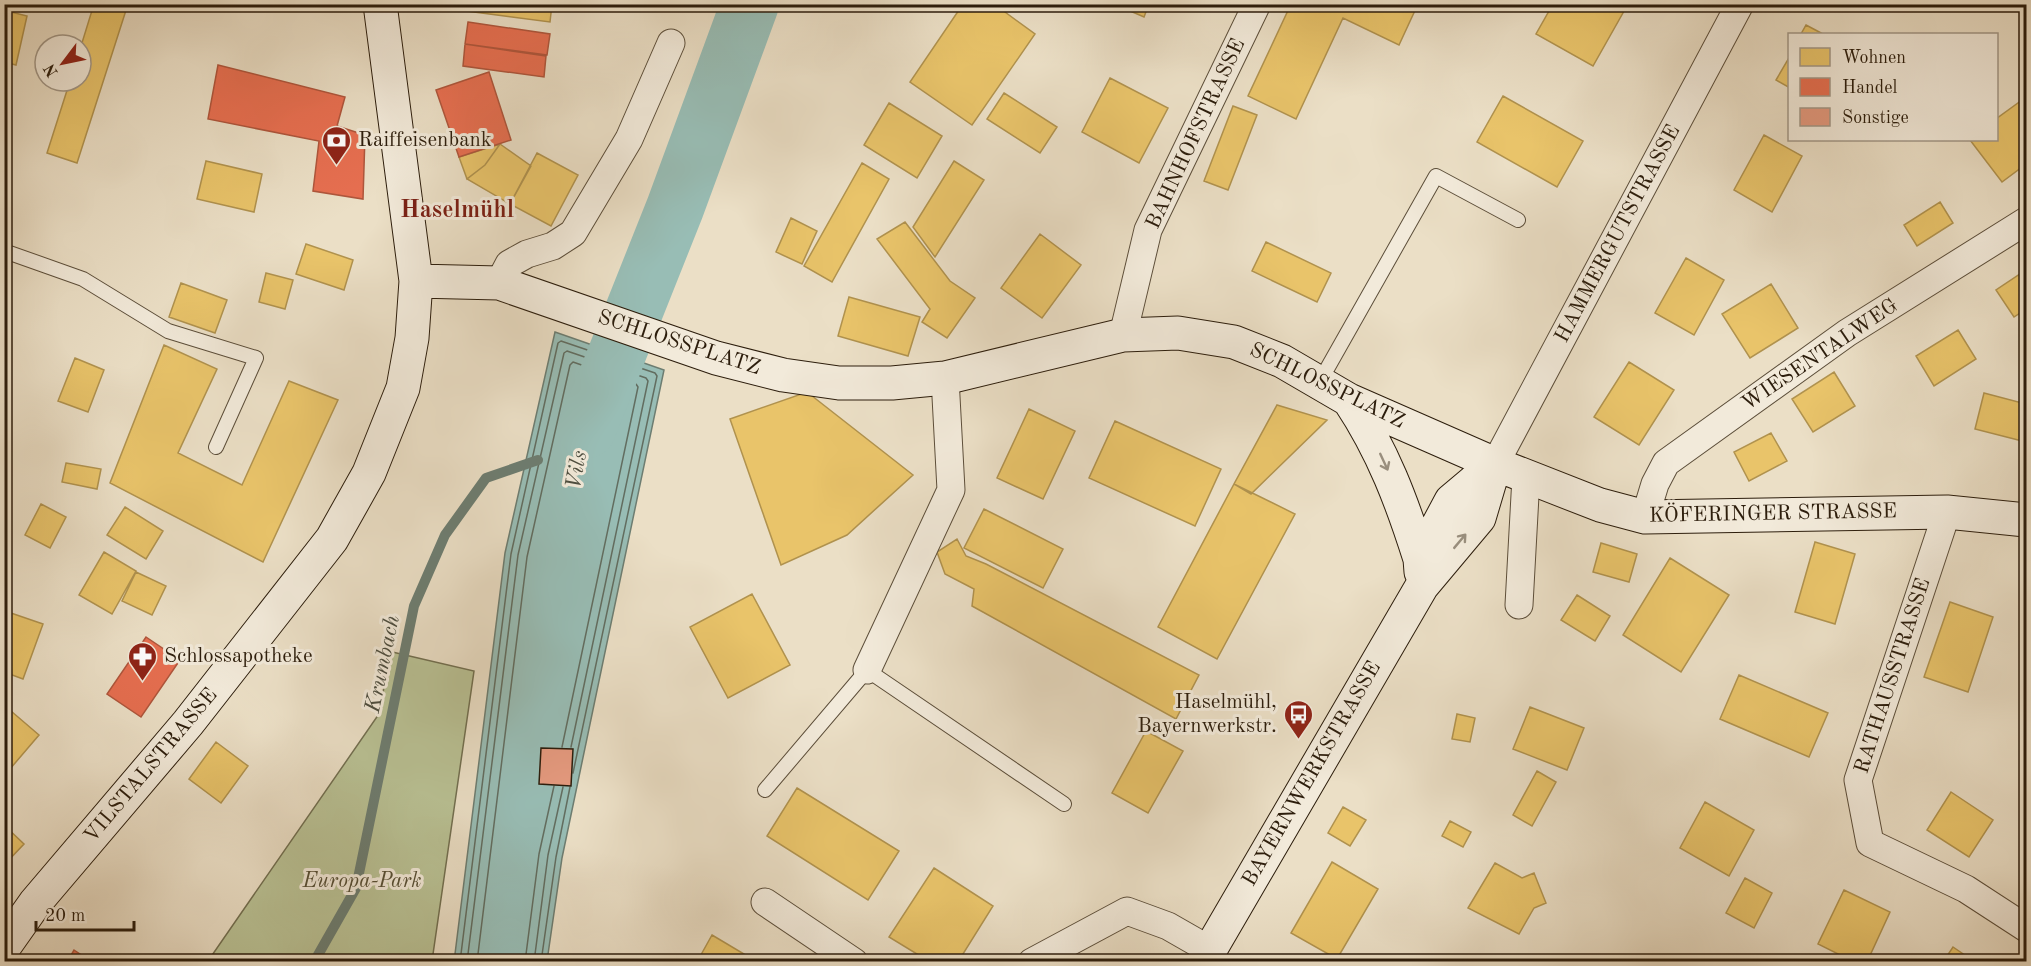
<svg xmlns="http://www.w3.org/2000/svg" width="2031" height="966" font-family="'Old Standard TT',serif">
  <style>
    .green { fill: #b9c194; stroke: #726f50; stroke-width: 1.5 }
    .water { fill: #98bdb5; stroke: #6d7d71; stroke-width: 1.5 }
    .homes { fill: #e9c46a; stroke: #b0924e; stroke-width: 1.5 }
    .shops { fill: #e76f51; stroke: #af563c; stroke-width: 1.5 }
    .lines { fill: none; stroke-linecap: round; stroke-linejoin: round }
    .shore { stroke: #626d60; stroke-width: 1.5 }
    .stream { stroke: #6d7d71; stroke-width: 10 }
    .river { stroke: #98bdb5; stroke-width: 58 }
    .building { fill: #e4997e; stroke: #2c1d0c; stroke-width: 1.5 }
    .lane-casing { stroke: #5c4e3a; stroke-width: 16 }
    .street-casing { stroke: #5c4e3a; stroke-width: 29 }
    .secondary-casing { stroke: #2c1d0c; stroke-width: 35 }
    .lane { stroke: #f2eada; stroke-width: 14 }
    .street { stroke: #f2eada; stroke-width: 27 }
    .secondary { stroke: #f2eada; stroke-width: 33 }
    .oneway { stroke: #998e7d }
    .labels { text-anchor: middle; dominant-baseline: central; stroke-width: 6; stroke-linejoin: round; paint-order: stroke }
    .street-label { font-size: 21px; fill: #2c1d0c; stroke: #f2eada }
    .poi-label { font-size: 21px; fill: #2c1d0c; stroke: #f2eada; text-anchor: start }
    .park-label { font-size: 21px; font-style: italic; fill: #564e35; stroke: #f2eada }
    .water-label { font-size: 22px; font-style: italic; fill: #4c4d3f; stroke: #f2eada }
    .quarter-label { font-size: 24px; font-weight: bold; fill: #7a1f14; stroke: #f2eada }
  </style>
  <rect width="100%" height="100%" fill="#ebdfc6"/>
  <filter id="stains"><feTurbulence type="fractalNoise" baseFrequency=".00333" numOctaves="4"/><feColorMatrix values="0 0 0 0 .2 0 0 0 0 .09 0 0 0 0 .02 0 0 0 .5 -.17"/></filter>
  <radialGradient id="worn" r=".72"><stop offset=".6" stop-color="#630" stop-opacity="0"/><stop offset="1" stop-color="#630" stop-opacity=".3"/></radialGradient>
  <path class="green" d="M388,651l86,20 -42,290h-224l173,-250z"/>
  <path class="water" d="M555,332l109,38 -102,488 -15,103 -93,1 51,-409z"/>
  <path class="homes" d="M94,4h34l-51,159 -30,-10 23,-72h11v-35z
    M467,4h85l-2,18 -83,-11z
    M963,4h31l41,30 -63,91 -62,-43z
    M1114,4h35l-5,13z
    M1291,4h127l-19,41 -56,-27 -47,101 -48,-23z
    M1553,4h75l-35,62 -57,-32z
    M7,11l20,5 -11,49 -12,-3v-40z
    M1806,25l17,9h-22z
    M1790,56v32l-14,-8z
    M1110,78l58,30 -29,55 -57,-31z
    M1004,93l53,34 -17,26 -53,-34z
    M1503,96l80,45 -26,46 -80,-45z
    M2022,100l4,7v57l-24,18 -32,-42h26v-21z
    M889,103l53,33 -25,42 -53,-33z
    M1233,106l24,9 -29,75 -24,-9z
    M1764,135l38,21 -30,56 -38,-22z
    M500,144l31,22 -21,38 -43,-25 18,-14z
    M500,144l-15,21 -18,14 -8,-22z
    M537,153l41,22 -27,51 -41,-22z
    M206,161l56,13 -8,38 -57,-13z
    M954,161l30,19 -49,77 -22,-30z
    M862,163l27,16 -57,103 -28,-16z
    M1940,202l13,21 -36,23 -13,-21z
    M791,218l26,13 -15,33 -26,-12z
    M905,222l45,59 25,17 -28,40 -25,-16 8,-13 -53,-70z
    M1040,234l41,31 -39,53 -41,-30z
    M1266,242l65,31 -14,29 -65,-31z
    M306,244l47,16 -9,30 -48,-16z
    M1686,258l38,22 -30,55 -39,-22z
    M2026,270v39l-12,8 -18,-27z
    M266,273l27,7 -8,29 -26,-7z
    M181,283l46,17 -12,33 -46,-16z
    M1771,284l27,44 -48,30 -28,-44z
    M849,297l71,20 -12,39 -70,-20z
    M1958,330l18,29 -42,27 -18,-30z
    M164,345l53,24 -39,84 64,32 47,-104 49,19 -75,162 -153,-79z
    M75,358l29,12 -16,42 -30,-11z
    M1629,362l45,28 -35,55 -45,-28z
    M1834,372l21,34 -42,26 -21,-33z
    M807,392l106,83 -66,60 -66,30 -51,-146z
    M1984,393l42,11v38l-51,-13z
    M1277,405l50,15 -76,74 -17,-10z
    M1029,409l46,22 -32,68 -46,-21z
    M1115,421l106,48 -26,57 -106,-48z
    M1771,433l16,28 -38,20 -15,-29z
    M66,463l35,6 -4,20 -35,-7z
    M1234,484l61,30 -78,145 -59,-32z
    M41,504l25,13 -16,31 -25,-13z
    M125,507l38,24 -17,28 -39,-24z
    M984,509l79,40 -20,39 -79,-40z
    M957,539l9,17 20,8 213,111 -23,44 -204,-113 2,-17 -29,-15 -8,-22z
    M1815,542l40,12 -20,70 -40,-12z
    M1601,543l36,11 -8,28 -36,-10z
    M104,552l32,19 -24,43 -33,-19z
    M1670,558l59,37 -48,77 -58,-37z
    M136,572l30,14 -14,29 -30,-14z
    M752,594l38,71 -62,33 -38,-71z
    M1577,595l33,21 -15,25 -34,-21z
    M1950,602l43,15 -25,75 -44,-15z
    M8,612l35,12 -20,55 -19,-7v-50z
    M1739,675l89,38 -19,44 -89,-38z
    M4,705l35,30 -35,41z
    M1530,707l54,21 -17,42 -54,-21z
    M1457,714l18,4 -5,24 -18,-3z
    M1146,731l37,20 -35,62 -36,-20z
    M216,742l32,24 -27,37 -32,-24z
    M1537,771l19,11 -24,44 -19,-11z
    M797,788l102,63 -31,49 -101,-64z
    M1951,792l42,28 -24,37 -42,-27z
    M1705,802l49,28 -25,46 -49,-28z
    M1343,807l23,13 -16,26 -22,-13z
    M1450,821l21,11 -8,15 -21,-11z
    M4,825l20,19 -20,21z
    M1332,862l46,27 -41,70 -46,-26z
    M1495,863l27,15 12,-5 12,30 -12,5 -15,26 -51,-26z
    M934,868l59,38 -35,56h-28l-41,-25z
    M1745,878l27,15 -18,35 -28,-15z
    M1844,890l46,22 -23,50h-13l-36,-18z
    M712,935l32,19 -5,8h-42z
    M1953,947l22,15h-32z"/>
  <path class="shops" d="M468,22l82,12 -3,21 -82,-11z
    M465,44l81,12 -2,21 -81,-11z
    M218,65l127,32 -8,29 28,9 -2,64 -50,-8 6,-50 -111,-22z
    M489,72l22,68 -52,17 -23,-67z
    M146,637l34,23 -39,57 -34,-23z
    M74,950l18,12h-25z"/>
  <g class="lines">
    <path class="shore" d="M460,962l51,-408 47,-211 3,-2 94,32 2,3 -84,397
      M467,962l51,-407 46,-202 3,-2 79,27 2,3 -77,366
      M477,962l50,-405 43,-192 3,-3 63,22 2,3 -76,360
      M525,962l14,-108 15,-68
      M534,962l14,-107 15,-68
      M541,962l15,-105 14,-70"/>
    <path class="stream" d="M314,962l42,-74 58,-282 31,-71 41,-57 52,-18"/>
    <path class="river" d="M587,429l88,-221 75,-204"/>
  </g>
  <path class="building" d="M541,748l32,1 -2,37 -32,-2z"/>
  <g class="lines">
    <defs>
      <path id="lane" d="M4,251l79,28 85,52 88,27 -40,89
        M1319,383l117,-207 82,44
        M765,790l102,-120 197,134"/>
      <path id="street" d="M499,283l10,-19 18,-10 26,-8 20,-13 56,-94 42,-96
        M1123,335l25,-105 109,-226
        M1495,464l245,-460
        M1947,512l-89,268 12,63 96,46 60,39
        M1645,517l10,-33 11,-21 181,-130 179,-112
        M1519,605l7,-128
        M867,670l84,-180 -6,-112
        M765,902l89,60
        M1032,962l95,-51 41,15 42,24"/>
      <path id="secondary" d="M416,281l83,2 217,75 67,17 56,8h53l53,-5 178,-43 55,-2 56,9 48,19 67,39 146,64 105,41 45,12 302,-5 79,8
        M1349,400c34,51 53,102 71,159
        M1421,572l-1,-13 31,-58 44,-37
        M4,947l31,-44 153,-180 144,-184 37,-66 34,-85 9,-50 4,-57 -36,-277
        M1203,962l219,-376 57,-68 16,-54"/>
    </defs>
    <use href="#lane" class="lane-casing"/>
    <use href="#street" class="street-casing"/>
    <use href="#secondary" class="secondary-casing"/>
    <use href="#lane" class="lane"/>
    <use href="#street" class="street"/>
    <use href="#secondary" class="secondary"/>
  </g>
  <defs><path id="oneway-shaft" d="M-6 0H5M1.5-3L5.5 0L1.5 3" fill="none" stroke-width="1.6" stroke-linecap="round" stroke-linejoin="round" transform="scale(1.5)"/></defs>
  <g class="oneway">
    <use href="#oneway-shaft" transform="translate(1384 462) rotate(65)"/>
    <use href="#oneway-shaft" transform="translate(1460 541) rotate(-50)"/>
  </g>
  <defs>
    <symbol id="bank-pin" viewBox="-11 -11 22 30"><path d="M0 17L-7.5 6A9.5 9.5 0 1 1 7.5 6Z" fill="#8f2418" stroke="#f2eada"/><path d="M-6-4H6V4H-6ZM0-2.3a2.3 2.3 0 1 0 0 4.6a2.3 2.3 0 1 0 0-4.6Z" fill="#fff"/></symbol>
    <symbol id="pharmacy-pin" viewBox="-11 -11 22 30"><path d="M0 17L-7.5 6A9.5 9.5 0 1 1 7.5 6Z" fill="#8f2418" stroke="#f2eada"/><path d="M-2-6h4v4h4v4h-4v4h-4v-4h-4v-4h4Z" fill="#fff"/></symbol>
    <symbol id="bus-pin" viewBox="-11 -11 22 30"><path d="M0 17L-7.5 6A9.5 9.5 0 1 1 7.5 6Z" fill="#8f2418" stroke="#f2eada"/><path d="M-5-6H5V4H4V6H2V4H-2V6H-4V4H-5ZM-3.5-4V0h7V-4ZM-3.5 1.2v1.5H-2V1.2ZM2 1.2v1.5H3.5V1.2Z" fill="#fff"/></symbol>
  </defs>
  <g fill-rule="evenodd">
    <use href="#bank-pin" x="320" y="124" width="33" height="45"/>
    <use href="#pharmacy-pin" x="126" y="640" width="33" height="45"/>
    <use href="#bus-pin" x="1282" y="698" width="33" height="45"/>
  </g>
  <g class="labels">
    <g class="street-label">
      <text transform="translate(1196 134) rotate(-65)">BAHNHOFSTRASSE</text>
      <text transform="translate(1618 234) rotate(-62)">HAMMERGUTSTRASSE</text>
      <text transform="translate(679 343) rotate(18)">SCHLOSSPLATZ</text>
      <text transform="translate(1820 355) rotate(-34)">WIESENTALWEG</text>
      <text transform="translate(1327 386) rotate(26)">SCHLOSSPLATZ</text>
      <text transform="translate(1773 514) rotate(-1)">KÖFERINGER STRASSE</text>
      <text transform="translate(1893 676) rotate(-72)">RATHAUSSTRASSE</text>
      <text transform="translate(151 766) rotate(-50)">VILSTALSTRASSE</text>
      <text transform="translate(1312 774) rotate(-60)">BAYERNWERKSTRASSE</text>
    </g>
    <g class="poi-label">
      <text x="358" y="140">Raiffeisenbank</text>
      <text x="164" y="656">Schlossapotheke</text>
      <text x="1277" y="702" text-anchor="end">Haselmühl,<tspan x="1277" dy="24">Bayernwerkstr.</tspan></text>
    </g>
    <g class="park-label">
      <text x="362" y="881">Europa-Park</text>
    </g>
    <g class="water-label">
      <text transform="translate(577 470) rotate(-80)">Vils</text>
      <text transform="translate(383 664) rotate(-78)">Krumbach</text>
    </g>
    <g class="quarter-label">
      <text x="457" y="211">Haselmühl</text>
    </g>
  </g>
  <rect width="2031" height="966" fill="none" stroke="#ebdfc6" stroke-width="24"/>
  <rect x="6" y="6" width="2019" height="954" fill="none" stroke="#2c1d0c" stroke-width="3"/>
  <rect x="12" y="12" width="2007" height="942" fill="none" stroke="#2c1d0c" stroke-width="1.5"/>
  <rect x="1788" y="33" width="210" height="108" fill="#f2eada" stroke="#a39888" stroke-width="1.5"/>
  <rect x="1800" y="48" width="30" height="18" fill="#e9c46a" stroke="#a39888" stroke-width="1.5"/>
  <text x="1842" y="63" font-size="18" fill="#2c1d0c">Wohnen</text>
  <rect x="1800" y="78" width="30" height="18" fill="#e76f51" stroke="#a39888" stroke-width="1.5"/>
  <text x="1842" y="93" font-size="18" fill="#2c1d0c">Handel</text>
  <rect x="1800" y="108" width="30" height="18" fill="#e4997e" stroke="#a39888" stroke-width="1.5"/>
  <text x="1842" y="123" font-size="18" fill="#2c1d0c">Sonstige</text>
  <g transform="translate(63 63) rotate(238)"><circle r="28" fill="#f2eada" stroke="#a39888" stroke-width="1.5"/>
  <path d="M0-4.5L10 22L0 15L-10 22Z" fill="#8f2418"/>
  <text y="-9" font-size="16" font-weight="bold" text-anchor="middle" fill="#2c1d0c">N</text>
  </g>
  <path d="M36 921v9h98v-9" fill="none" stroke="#2c1d0c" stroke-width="3"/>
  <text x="45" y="921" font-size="18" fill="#2c1d0c" stroke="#f2eada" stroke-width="4.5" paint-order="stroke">20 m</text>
  <rect width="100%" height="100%" filter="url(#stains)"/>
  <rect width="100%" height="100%" fill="url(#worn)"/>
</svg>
